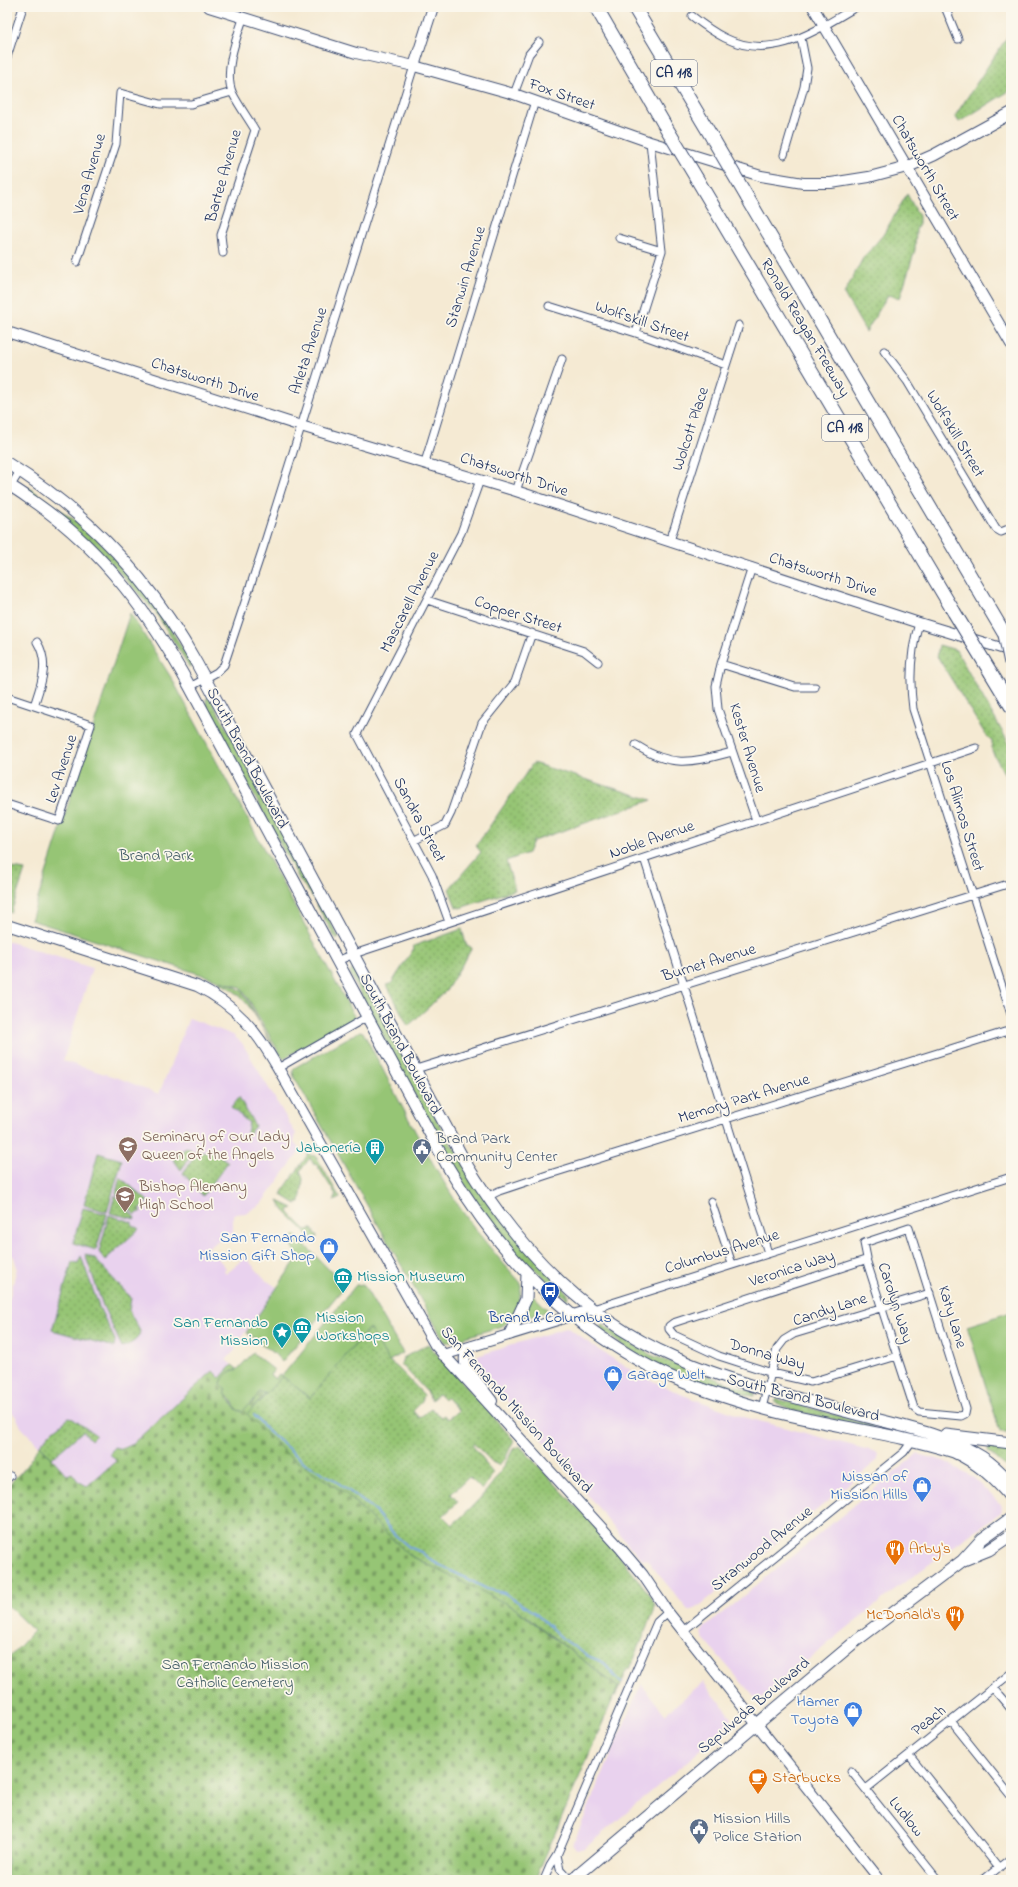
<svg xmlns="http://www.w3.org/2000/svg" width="1018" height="1887" font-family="'Indie Flower',sans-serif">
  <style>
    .built { fill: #e9d2ee }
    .grass { fill: url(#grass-dots); stroke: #587a6a }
    .cemetery { fill: url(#cemetery-stones); stroke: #587a6a }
    .park { fill: #96c575; stroke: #587a6a }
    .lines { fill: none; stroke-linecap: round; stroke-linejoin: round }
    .stream { stroke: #78a6e1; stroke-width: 2 }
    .street-casing { stroke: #3c4b70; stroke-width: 9 }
    .secondary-casing { stroke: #3c4b70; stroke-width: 12 }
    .primary-casing { stroke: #3c4b70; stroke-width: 13 }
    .highway-casing { stroke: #3c4b70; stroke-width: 15 }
    .street { stroke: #fff; stroke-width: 7 }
    .secondary { stroke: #fff; stroke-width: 10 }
    .primary { stroke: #fff; stroke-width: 11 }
    .highway { stroke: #fff; stroke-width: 13 }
    .highway-bridge-casing { stroke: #3c4b70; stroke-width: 15; stroke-linecap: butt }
    .highway-bridge { stroke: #fff; stroke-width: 13 }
    .labels { text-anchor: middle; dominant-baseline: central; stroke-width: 3.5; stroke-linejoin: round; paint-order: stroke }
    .shield { fill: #fbf7ec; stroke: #5e6b89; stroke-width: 1 }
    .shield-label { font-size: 15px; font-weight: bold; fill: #1b2f5e }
    .street-label { font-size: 16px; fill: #1b2f5e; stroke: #fbf7ec }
    .park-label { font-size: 16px; fill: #405c65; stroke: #fbf7ec }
    .education-label { font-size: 16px; fill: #785e54; stroke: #fbf7ec; text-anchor: start }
    .service-label { font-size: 16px; fill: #4e5e75; stroke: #fbf7ec; text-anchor: start }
    .culture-label { font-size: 16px; fill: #0d838f; stroke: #fbf7ec; text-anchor: end }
    .shop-label { font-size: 16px; fill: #366cbe; stroke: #fbf7ec; text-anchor: end }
    .transit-label { font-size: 16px; fill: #164399; stroke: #fbf7ec }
    .food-label { font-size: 16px; fill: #c56008; stroke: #fbf7ec; text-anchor: start }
  </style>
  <defs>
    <pattern id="grass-dots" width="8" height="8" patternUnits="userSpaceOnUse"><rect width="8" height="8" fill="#96c575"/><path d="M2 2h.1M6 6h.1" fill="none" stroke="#7aa063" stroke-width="1.8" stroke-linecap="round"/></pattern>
    <pattern id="cemetery-stones" width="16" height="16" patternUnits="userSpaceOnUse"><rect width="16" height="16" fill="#96c575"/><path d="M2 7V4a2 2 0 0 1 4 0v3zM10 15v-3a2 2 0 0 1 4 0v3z" fill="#7aa063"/></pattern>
  </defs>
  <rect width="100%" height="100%" fill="#fbf7ec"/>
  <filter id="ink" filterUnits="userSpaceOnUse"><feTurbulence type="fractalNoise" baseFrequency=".025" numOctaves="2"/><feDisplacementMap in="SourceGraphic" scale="8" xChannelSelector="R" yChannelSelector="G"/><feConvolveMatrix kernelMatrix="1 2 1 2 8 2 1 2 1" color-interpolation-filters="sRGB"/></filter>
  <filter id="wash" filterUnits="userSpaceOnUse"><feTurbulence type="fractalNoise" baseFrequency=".012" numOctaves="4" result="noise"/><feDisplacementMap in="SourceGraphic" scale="16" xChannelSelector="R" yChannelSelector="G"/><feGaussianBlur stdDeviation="0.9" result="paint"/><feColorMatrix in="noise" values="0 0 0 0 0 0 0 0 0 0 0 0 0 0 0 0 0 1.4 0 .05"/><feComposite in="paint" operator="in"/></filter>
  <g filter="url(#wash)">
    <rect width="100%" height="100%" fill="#f5ead3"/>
    <path class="built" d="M7,941l85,27 -29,93 58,18 38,15 30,-76 44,17 9,8 54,91 -2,9 7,7 -40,54 -15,9 -13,1v18l-25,15 18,21 -2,3 2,3 19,-17 21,23 12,8 -44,59 2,2 -10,11 6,5 -12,13 -8,-6 -81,73 -12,4 -3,12 -29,25 -20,-11 -46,-48 -4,-9 -10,-12v-98l10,-40 -3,-11 -7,-5z
      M565,1328l5,1 24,18 42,26 47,22 61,22 129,34 5,3v6l-181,148 -5,2h-4l-42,-51 -3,1 -9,-11 -4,-2 -92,-113 -66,-71 2,-6z
      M917,1454l27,7 29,16 26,26 3,5 -1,4 -107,78 -133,108h-6l-52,-60 -2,-5 2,-4z
      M703,1682l29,35 -1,7 -146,124 -7,2 -3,-1 -2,-5 68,-160 24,30z"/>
    <path class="grass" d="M1011,31v59l-52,32 -4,-6z
      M907,194l12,22v8l-3,6 -1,20 -15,48 -12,-3 -22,37 -22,-38 19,-36 20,-23z
      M28,487l42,30 17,10 63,69 43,69 -4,2 -2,-4 -31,-50 -47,-52 -83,-71z
      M939,645l17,5 55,97v39l-19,-35v-10l-7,-7 -48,-78z
      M210,697l129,241 -2,1 -3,-3 -23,-42 -11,-13 -93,-173 -1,-9z
      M533,763l119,37 -119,41 -5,12 -22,8 9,29 -55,18 -4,-1 -7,-18 32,-37 -5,-6z
      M7,867l18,3 -14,43 -4,-2z
      M462,929l4,15 6,4 -26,43 -38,35 -21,-41 4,-1 23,-36 -1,-2z
      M356,968l92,172 119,153 2,4 -2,2 -38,-35 -12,-9 -22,-25 -39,-58 -105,-196 -1,-5z
      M220,981l16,6 7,5 35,63c-17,-26 -27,-60 -59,-72z
      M239,1097l16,29 -7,9 -1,-3 2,-9 -18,-16z
      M187,1147l7,5 -13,18 -8,-11z
      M211,1149l17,13 -25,34 -20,-23 16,-23 6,2z
      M98,1153l24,7 -15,52 -23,-7z
      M309,1153l3,3 3,-1 25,43 -6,3 2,-6 -18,-28v-1l-3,-2 -1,1 -4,-7 -10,13 3,8 -3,24 -4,1 -14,-9v-3z
      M120,1177l28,24 -9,8 2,2 -6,4 -19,-22z
      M115,1195l20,23v1l-25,-6z
      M278,1201l15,7 -5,2 1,3 17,17 6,-1 5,7 -1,6 -32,-31z
      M83,1208l24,6 -11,36 -23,-7z
      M109,1215l23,7v3l7,4 -34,31 -6,-8z
      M85,1254l10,5 36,39 -2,13 11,20c-1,9 -9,13 -18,16l-19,-41z
      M81,1256l18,51 16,33 -1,7 -62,-17 20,-68 6,1z
      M602,1325l49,30 102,37 2,2v2c-13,-1 -26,-7 -39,-11 -5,-1 -10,0 -15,-2 -24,-6 -86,-37 -101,-56z
      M369,1328l20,33 9,7 26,27 -2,7 -9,9 6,7 12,-9 10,8 3,-2 3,4 12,-8 -13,-14 -2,2 -5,-5 -8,6 -3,-7 -27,-29 2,-6 25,-14 86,96 -9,19 -7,6 -6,-3 -18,-18 -2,1 13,16 -1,2 9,10 -11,17 -13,-13 -18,17 7,8 -15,14 9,9c25,-21 48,-47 61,-76l7,-3 81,87 50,63 4,10 -1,5 -24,58h-2l-13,28 -1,-1 4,-9 -100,-77 -109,-55 -64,-62 -56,-37 -42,-42 19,-19 -2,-32 10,7 -4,5 5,4 4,-5 31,24z
      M777,1399l96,26v3l-82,-18 -16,-8z
      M69,1418l4,1 23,16 -5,5 -8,-9 -31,27 -12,-13 9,-11z
      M989,1446l22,2v23l-23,-20z"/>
    <path class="cemetery" d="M232,1365l8,6 -8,-1 -10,10 -1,4 4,5 1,6c5,5 8,14 14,16l14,-10 5,-10 7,3 -19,20 42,42 56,37 64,62 104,52 105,80 -83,193h-528v-220l27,-29 -27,-26v-119l17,-17 16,-24 27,30 5,-2 6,8 9,5 29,-25 -6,-7 4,-7 8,2 9,-4 82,-74 7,7z"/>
    <path class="park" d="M130,613l42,66 183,339 -72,41 -38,-66 -5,-6 -209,-67z
      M360,1031l3,1c31,58 60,118 95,173 19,28 40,53 63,78 0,15 -4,35 -19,43l-53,16h-4l-151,-265 -1,-5 1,-4z
      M295,1235l50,51 -63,76 -9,-10 -1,1 -2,-3 -10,-6 1,-1 -14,-10v-2l52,-75 -10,-15z
      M363,1284l40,69 -14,8 -20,-33 -59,70 -28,-22 -16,18 -7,-3c-3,10 -11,13 -16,20l-6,-1 -6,-11 -5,-4 -1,-6 -4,-5c1,-7 9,-15 16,-14l16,-17 21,17 -4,5 5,4 4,-5 3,2 74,-91z
      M531,1293l18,18 -24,7 -2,-3z
      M1011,1312v120h-11l-33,-106z"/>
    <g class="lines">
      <path class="stream" d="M254,1415l14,16 37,32 28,16 40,30 22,26 14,12 12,5 11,9 55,28 17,4 31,20 28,26 25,17 15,6 14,17 5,3"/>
    </g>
  </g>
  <g filter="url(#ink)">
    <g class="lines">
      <defs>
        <path id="street" d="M945,7l13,32
          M692,16c10,8 21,16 33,22 48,24 91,-8 131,-31
          M7,57l16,-50
          M514,94l15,-40 10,-12
          M784,155l20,-68 3,-19 -6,-30
          M619,238l43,13
          M223,253l-2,-18 34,-105c-7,-12 -16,-24 -22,-36 -10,-21 3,-55 10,-75
          M77,262l39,-118 4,-51 40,11h31l41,-12
          M549,306l87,27 90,32
          M636,333l26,-82 -12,-109
          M884,351l23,30 89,148 5,3 10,-4
          M425,462l110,-361
          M516,491l46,-132
          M7,492l13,-21
          M670,541l69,-216
          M752,567l-31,97 -5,22 2,23 38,111
          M427,600l157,51 14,11
          M919,623c-9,29 -10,56 -6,86l98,305
          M721,664l74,23h20
          M190,687l27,-15 7,-7 39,-117 151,-482
          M7,697l84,28 -32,96 -52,-17
          M34,706c7,-22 16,-43 3,-64
          M636,745c36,24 57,17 96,7
          M415,840l30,-15 6,-12 31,-90 33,-41 17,-49
          M644,858l124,395
          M449,922l-17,-47 -75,-141 104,-201 19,-53
          M337,961l17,-7 622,-206
          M278,1068l89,-51
          M416,1069l595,-186
          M487,1197l12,-6 51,-17 461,-144
          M711,1201l21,63
          M909,1228l57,181 -1,5 -4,2 -42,-4 -5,-4 -17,-52 -86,26 -39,-9 -53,-17 -45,-21 -5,-6v-3l4,-3 192,-63 2,-2 -3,-15z
          M866,1259l31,97
          M593,1309l418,-132
          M762,1408l15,-59 7,-9 10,-6 136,-41
          M7,1479l3,-3
          M683,1631l221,-179 8,-11
          M993,1688l18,21
          M951,1721l60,75
          M909,1755l90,113
          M851,1771l87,109
          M866,1789l144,-115
          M557,1855l3,14 10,11
          M544,1880l6,-14 7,-11 100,-233 11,-10
          M983,1880l28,-22"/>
        <path id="secondary" d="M209,7l147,46 58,13 100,28 136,48 111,34 42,7h28l38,-6 38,-10
          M813,7l198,337
          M414,66l19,-59
          M7,332l294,94 215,65 403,132 92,28
          M7,925l190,61c40,20 59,44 81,82l157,277 186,204 22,26 25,37 212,268
          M472,1346c-7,7 -9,12 -6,21l26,34
          M443,1355l150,-46"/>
        <path id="primary" d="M907,167l27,-12 77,-42
          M7,463c83,51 144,117 190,201l268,498c51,84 119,157 211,196 55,24 114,38 172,54 44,12 94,20 134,45 11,7 20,16 29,26
          M7,484c11,6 20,13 30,20 67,47 114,112 153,183l258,480c52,89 125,164 219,208 30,14 63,24 94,33 64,18 130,24 193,44 24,11 40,26 57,46
          M510,1334l16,-35 1,-25
          M946,1435l65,8
          M964,1560l25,-10 22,-15
          M572,1880l285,-240 105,-79 20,-22 29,-21"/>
        <path id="highway" d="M596,7l68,117
          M634,7l79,132
          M697,179l257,433
          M747,197l264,448
          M991,673l20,33"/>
      </defs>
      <use href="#street" class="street-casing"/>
      <use href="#secondary" class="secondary-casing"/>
      <use href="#primary" class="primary-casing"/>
      <use href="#highway" class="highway-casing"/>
      <use href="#street" class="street"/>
      <use href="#secondary" class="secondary"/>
      <use href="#primary" class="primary"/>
      <use href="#highway" class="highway"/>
      <defs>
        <path id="highway-bridge" d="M664,124l33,55
          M713,139l34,58
          M954,612l37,61
          M1005,635l6,28"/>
      </defs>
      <use href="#highway-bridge" class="highway-bridge-casing"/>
      <use href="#highway-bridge" class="highway-bridge"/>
    </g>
  </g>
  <defs>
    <symbol id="school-pin" viewBox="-11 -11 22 30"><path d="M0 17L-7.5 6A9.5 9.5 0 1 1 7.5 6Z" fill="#8d6e63" stroke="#fbf7ec"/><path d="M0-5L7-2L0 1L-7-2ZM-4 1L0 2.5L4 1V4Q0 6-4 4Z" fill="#fff"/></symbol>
    <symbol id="building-pin" viewBox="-11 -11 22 30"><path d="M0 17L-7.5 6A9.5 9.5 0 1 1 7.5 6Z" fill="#0f9aa8" stroke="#fbf7ec"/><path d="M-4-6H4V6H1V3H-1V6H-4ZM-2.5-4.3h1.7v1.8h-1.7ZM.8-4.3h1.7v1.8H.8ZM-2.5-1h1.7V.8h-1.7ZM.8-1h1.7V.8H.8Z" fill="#fff"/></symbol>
    <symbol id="civic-pin" viewBox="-11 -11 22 30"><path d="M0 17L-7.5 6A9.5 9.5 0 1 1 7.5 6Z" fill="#5c6f8a" stroke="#fbf7ec"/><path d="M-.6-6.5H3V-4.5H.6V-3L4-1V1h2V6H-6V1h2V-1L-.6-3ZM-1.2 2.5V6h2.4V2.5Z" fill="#fff"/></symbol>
    <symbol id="shop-pin" viewBox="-11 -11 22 30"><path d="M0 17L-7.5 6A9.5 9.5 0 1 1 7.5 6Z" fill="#3f7fe0" stroke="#fbf7ec"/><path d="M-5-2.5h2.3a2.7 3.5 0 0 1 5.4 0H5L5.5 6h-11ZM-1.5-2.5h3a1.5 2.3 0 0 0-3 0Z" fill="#fff"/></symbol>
    <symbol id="museum-pin" viewBox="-11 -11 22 30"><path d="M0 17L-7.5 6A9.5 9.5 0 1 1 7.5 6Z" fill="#0f9aa8" stroke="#fbf7ec"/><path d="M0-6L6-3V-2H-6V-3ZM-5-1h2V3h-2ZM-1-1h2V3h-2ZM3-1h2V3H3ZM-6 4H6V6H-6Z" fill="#fff"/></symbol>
    <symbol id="bus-pin" viewBox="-11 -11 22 30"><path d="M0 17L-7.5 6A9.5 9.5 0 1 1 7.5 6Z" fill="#1a4fb4" stroke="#fbf7ec"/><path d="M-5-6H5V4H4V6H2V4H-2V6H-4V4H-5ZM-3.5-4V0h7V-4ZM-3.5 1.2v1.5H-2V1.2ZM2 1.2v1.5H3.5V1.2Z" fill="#fff"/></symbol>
    <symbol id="sight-pin" viewBox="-11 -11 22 30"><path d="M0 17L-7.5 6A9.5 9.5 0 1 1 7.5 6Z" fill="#0f9aa8" stroke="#fbf7ec"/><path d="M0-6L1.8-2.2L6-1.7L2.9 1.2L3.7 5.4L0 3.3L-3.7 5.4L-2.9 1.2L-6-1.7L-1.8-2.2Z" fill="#fff"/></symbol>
    <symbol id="restaurant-pin" viewBox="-11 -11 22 30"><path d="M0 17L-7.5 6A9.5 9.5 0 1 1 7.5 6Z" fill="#e8710a" stroke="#fbf7ec"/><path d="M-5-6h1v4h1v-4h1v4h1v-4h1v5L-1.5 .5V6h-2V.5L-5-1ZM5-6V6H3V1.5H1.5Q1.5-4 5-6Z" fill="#fff"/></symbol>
    <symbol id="cafe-pin" viewBox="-11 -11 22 30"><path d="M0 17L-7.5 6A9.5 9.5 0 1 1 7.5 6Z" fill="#e8710a" stroke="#fbf7ec"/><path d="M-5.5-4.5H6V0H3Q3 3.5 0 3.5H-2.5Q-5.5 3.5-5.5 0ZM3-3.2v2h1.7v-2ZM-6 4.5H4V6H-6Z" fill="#fff"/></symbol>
  </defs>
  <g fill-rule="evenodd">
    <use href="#school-pin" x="117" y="1135" width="22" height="30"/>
    <use href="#building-pin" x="364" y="1137" width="22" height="30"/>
    <use href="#civic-pin" x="411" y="1137" width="22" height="30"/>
    <use href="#school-pin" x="114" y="1185" width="22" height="30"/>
    <use href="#shop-pin" x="318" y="1236" width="22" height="30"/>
    <use href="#museum-pin" x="332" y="1266" width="22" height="30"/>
    <use href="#bus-pin" x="539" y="1280" width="22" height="30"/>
    <use href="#museum-pin" x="291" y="1316" width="22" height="30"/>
    <use href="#sight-pin" x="271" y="1321" width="22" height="30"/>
    <use href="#shop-pin" x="602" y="1364" width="22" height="30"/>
    <use href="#shop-pin" x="911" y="1475" width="22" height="30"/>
    <use href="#restaurant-pin" x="884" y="1538" width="22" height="30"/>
    <use href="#restaurant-pin" x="944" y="1604" width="22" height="30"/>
    <use href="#shop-pin" x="842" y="1700" width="22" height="30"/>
    <use href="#cafe-pin" x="747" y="1767" width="22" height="30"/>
    <use href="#civic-pin" x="688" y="1817" width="22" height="30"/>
  </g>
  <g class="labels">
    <g class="shield">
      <rect x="651" y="60" width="46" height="26" rx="3"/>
      <rect x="822" y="415" width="46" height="26" rx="3"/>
    </g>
    <g class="shield-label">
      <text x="674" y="73">CA 118</text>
      <text x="845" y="428">CA 118</text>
    </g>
    <g class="street-label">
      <text transform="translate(562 95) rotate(19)">Fox Street</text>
      <text transform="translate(925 168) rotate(60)">Chatsworth Street</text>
      <text transform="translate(90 174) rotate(-74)">Vena Avenue</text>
      <text transform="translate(224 176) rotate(-74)">Bartee Avenue</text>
      <text transform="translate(466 277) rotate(-73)">Stanwin Avenue</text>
      <text transform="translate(642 322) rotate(19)">Wolfskill Street</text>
      <text transform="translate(805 328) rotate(59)">Ronald Reagan Freeway</text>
      <text transform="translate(309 351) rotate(-72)">Arleta Avenue</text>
      <text transform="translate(205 380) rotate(18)">Chatsworth Drive</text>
      <text transform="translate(691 429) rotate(-72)">Wolcott Place</text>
      <text transform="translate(955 434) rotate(59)">Wolfskill Street</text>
      <text transform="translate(514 475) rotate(18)">Chatsworth Drive</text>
      <text transform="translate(823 575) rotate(18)">Chatsworth Drive</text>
      <text transform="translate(410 602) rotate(-63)">Mascarell Avenue</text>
      <text transform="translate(518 615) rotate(18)">Copper Street</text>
      <text transform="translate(747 748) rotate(73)">Kester Avenue</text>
      <text transform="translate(247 758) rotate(62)">South Brand Boulevard</text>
      <text transform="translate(62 769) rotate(-72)">Lev Avenue</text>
      <text transform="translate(962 816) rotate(73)">Los Alimos Street</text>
      <text transform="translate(419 820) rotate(62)">Sandra Street</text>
      <text transform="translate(652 840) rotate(-19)">Noble Avenue</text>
      <text transform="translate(709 963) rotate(-17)">Burnet Avenue</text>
      <text transform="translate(400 1044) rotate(62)">South Brand Boulevard</text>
      <text transform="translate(744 1099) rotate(-17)">Memory Park Avenue</text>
      <text transform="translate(722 1252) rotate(-17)">Columbus Avenue</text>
      <text transform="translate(792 1269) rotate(-18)">Veronica Way</text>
      <text transform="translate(895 1303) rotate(72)">Carolyn Way</text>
      <text transform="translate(830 1310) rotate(-18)">Candy Lane</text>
      <text transform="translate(952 1317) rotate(73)">Katy Lane</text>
      <text transform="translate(767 1355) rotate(16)">Donna Way</text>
      <text transform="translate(803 1398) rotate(14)">South Brand Boulevard</text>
      <text transform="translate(516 1410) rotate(48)">San Fernando Mission Boulevard</text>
      <text transform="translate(762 1549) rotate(-39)">Stranwood Avenue</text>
      <text transform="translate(754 1706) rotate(-40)">Sepulveda Boulevard</text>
      <text transform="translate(929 1721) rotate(-39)">Peach</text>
      <text transform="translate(906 1817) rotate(51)">Ludlow</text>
    </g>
    <g class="park-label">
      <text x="156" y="856">Brand Park</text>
      <text x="235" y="1665">San Fernando Mission<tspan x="235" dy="18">Catholic Cemetery</tspan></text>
    </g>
    <g class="education-label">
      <text x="142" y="1137">Seminary of Our Lady<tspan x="142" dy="18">Queen of the Angels</tspan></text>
      <text x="139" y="1187">Bishop Alemany<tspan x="139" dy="18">High School</tspan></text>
    </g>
    <g class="service-label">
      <text x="436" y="1139">Brand Park<tspan x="436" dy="18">Community Center</tspan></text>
      <text x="713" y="1819">Mission Hills<tspan x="713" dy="18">Police Station</tspan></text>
    </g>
    <g class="culture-label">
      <text x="361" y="1148">Jabonería</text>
      <text x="357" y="1277" text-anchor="start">Mission Museum</text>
      <text x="316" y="1318" text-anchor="start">Mission<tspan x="316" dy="18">Workshops</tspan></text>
      <text x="268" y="1323">San Fernando<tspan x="268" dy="18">Mission</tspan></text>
    </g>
    <g class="shop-label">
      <text x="315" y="1238">San Fernando<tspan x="315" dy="18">Mission Gift Shop</tspan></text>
      <text x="627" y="1375" text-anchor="start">Garage Welt</text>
      <text x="908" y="1477">Nissan of<tspan x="908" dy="18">Mission Hills</tspan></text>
      <text x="839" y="1702">Hamer<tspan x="839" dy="18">Toyota</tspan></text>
    </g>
    <g class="transit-label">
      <text x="550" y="1318">Brand &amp; Columbus</text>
    </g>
    <g class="food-label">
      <text x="909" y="1549">Arby's</text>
      <text x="941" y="1615" text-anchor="end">McDonald's</text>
      <text x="772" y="1778">Starbucks</text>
    </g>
  </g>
  <rect width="1018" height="1887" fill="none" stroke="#fbf7ec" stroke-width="24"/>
</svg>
